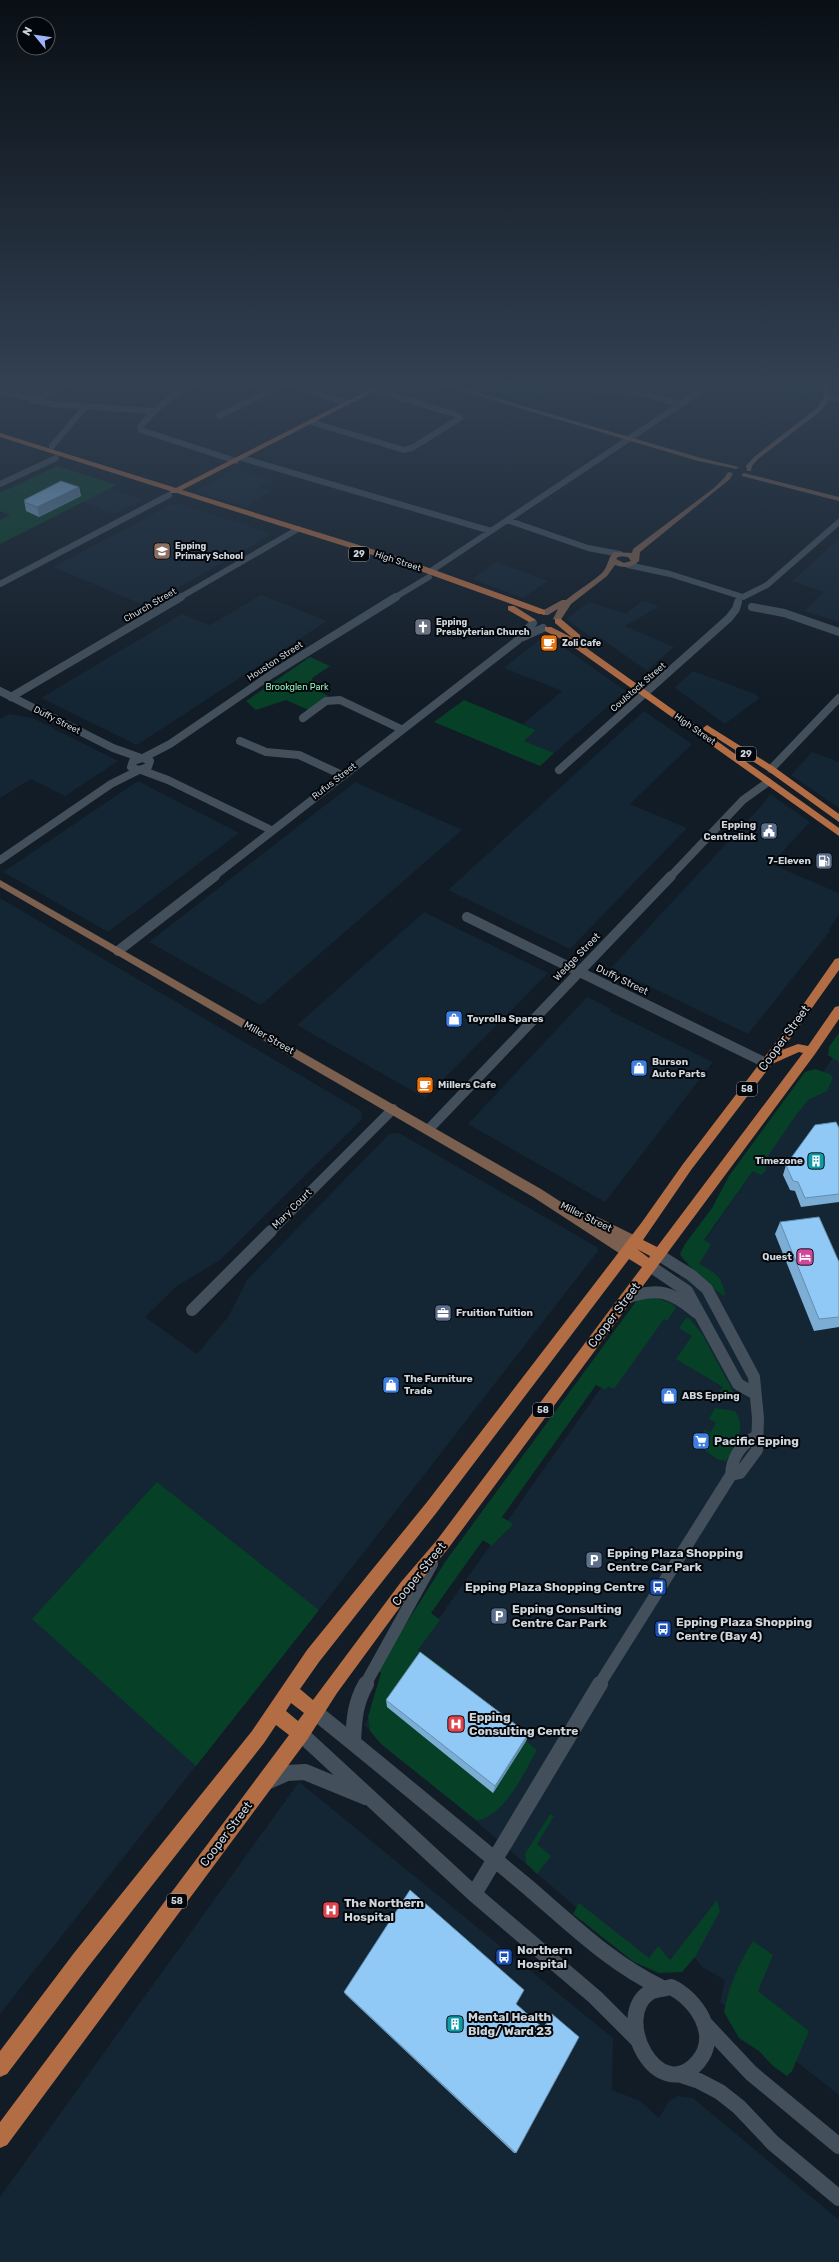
<svg xmlns="http://www.w3.org/2000/svg" width="839" height="2262" font-family="Rubik,sans-serif">
  <style>
    .built { fill: #142533 }
    .green { fill: #064127 }
    .lines { fill: none; stroke-linecap: round; stroke-linejoin: round }
    .street-far4 { stroke: #43505b; stroke-width: 6 }
    .street-far3 { stroke: #43505b; stroke-width: 8 }
    .street-far2 { stroke: #43505b; stroke-width: 10 }
    .street-far1 { stroke: #43505b; stroke-width: 12 }
    .street { stroke: #43505b; stroke-width: 16 }
    .secondary { fill: #7b5f4f; fill-rule: evenodd }
    .primary { fill: #b36d44; fill-rule: evenodd }
    .wall { fill: #7cadd4 }
    .shaded-wall { fill: #658dac }
    .building { fill: #90c9f6; stroke: #658dac }
    .labels { text-anchor: middle; dominant-baseline: central; stroke-width: 4; stroke-linejoin: round; paint-order: stroke }
    .far-poi-label { font-size: 9px; font-weight: bold; fill: #ced6dc; stroke: #03060a; text-anchor: start }
    .shield { fill: #03060a; stroke: #91989d; stroke-width: 1 }
    .shield-label { font-size: 9px; font-weight: bold; fill: #ced6dc }
    .far-street-label { font-size: 9px; fill: #ced6dc; stroke: #03060a }
    .far-park-label { font-size: 9px; fill: #94f2bd; stroke: #03060a }
    .poi-label { font-size: 10px; font-weight: bold; fill: #ced6dc; stroke: #03060a; text-anchor: start }
    .street-label { font-size: 10px; fill: #ced6dc; stroke: #03060a }
    .near-street-label { font-size: 12px; fill: #ced6dc; stroke: #03060a }
    .near-poi-label { font-size: 12px; font-weight: bold; fill: #ced6dc; stroke: #03060a; text-anchor: start }
  </style>
  <rect width="100%" height="100%" fill="#111c26"/>
  <path class="built" d="M235,470l34,10 -11,8 11,3 -23,16 -48,-15v-2z
    M109,489l33,11 -28,14 -31,-12z
    M179,504l91,29 -1,3 -123,70 -93,-39 118,-62z
    M839,539v83l-35,-11 20,-19 -32,-11z
    M496,562l52,19 -25,17 -51,-19z
    M261,595l66,26 -190,124 -96,-47 141,-84 28,11z
    M642,601l17,5 -34,20 49,21 -27,24 -46,-33 -4,3 -31,-22 23,-17 37,12z
    M546,635l80,56 -72,62 -30,-12 12,-11 -13,-6 39,-33 -58,-23z
    M693,671l62,23 5,4 -35,26 -49,-35 -1,-2z
    M644,711l48,33 -62,60 57,24 -117,121 -122,-59z
    M9,714l24,4 85,43 -53,35 -34,-17 -31,19v-79z
    M812,752l27,10v46l-48,-33z
    M138,781l101,52 -131,99 -105,-60z
    M355,782l107,48 -201,175 -112,-63z
    M770,794l40,28 -39,42 68,29v21l-10,16 1,1 -82,103 -137,-66 152,-164z
    M0,898l361,213 1,8 -142,141 -43,26 -32,31 52,37 31,-37 19,-37 142,-146 10,-1 198,114 1,4 -279,359 -319,404z
    M424,912l124,61 -123,125 -128,-73z
    M587,997l24,12 -1,2 103,51 -108,140 -137,-78z
    M839,1049v1046l-119,-93 5,-22 -23,-13 -18,-23 -15,17 -29,1 -276,-237z
    M299,1782l314,256 -1,52 28,11 19,17 10,-17 9,-5 15,2 146,122v42h-839v-65z"/>
  <path class="green" d="M453,380h129l8,5 -42,5 -21,12z
    M674,380h142l2,13 -2,6 -29,-7 -59,-8 -9,6 -12,-5h-15z
    M57,466l60,19 -117,59v-24l10,-5 -10,-4v-18z
    M310,657l20,9 -18,12 3,11 13,7 -19,14 -23,-10 -30,10 -10,-9z
    M464,700l72,30 -12,11 30,12 -14,13 -106,-44z
    M839,1033v29l-11,-7 1,-8z
    M815,1069l15,5 3,4 -6,13 -19,9 -12,15 -28,41 -3,16 -4,3 -8,-4 -49,69 7,4 -12,20c16,9 24,12 26,32 -7,-2 -41,-34 -45,-42l5,-10 27,-36 17,-32 76,-104z
    M655,1297l17,7 4,4 -9,13 -3,-2 -50,70 -6,-3 -2,4 -10,-5 -94,132 11,7c-7,9 -14,13 -21,22l-9,-6 -52,73 9,7 -22,30 30,21 -5,6 50,115 33,-51 11,9c-12,21 -34,69 -61,70l-95,-76 -11,-13 -2,-14 13,-44 -4,-3 68,-108 192,-262z
    M686,1318h3l13,16 33,61 -1,5 -16,-5 5,-8 -47,-28 16,-23 -13,-8z
    M715,1408l20,3c12,17 1,35 -9,50l-9,-2 -15,-11 5,-7 -8,-5 6,-6 5,3 6,-10 -7,-4z
    M157,1482l162,128 -123,156 -164,-147z
    M550,1814l4,2 -17,28 14,12 -14,18 -11,-11 -1,-9z
    M717,1900l3,11 -25,46 -13,15 -23,1 -25,-11 -61,-48 6,-11 70,55 9,-12 12,14z
    M753,1941l20,14 -15,36 51,40 -17,40 -5,5 -14,-10 -14,-15 -20,-13 -15,-26c5,-26 15,-49 29,-71z"/>
  <g class="lines">
    <path class="street-far4" d="M202,380c-26,12 -44,25 -62,47l1,3 95,31
      M274,380l73,23
      M593,389l43,3 46,12
      M0,391l52,13 99,7
      M827,397l12,2
      M33,401l41,-21
      M219,416l66,-33
      M311,422l93,28 8,-2 48,-30 -6,-4 -82,-25
      M52,446l33,-39
      M242,458l249,73
      M0,484l56,-26
      M507,520l81,28 32,6
      M628,565l42,9 73,23
      M431,571l271,-181
      M0,584l169,-89
      M745,596l22,-11 72,-63
      M179,598l119,-69
      M394,598l35,-21"/>
    <path class="street-far3" d="M752,607l32,6 55,19
      M523,637l20,-9
      M0,691l113,57 28,10
      M11,697l170,-100
      M303,718l23,-17 14,-1 61,29
      M240,741l26,11 33,3 43,20
      M143,758l27,-14 102,-70 124,-77
      M143,758l7,3 -2,6 -9,3 -8,-3 2,-6z
      M771,769l68,-71
      M141,770l27,10 103,50
      M559,770l170,-152 7,-9 2,-7
      M0,860l111,-76 28,-14
      M213,877l305,-237 15,-17
      M670,877l73,-77 25,-18"/>
    <path class="street-far2" d="M467,917l299,146
      M118,951l97,-75
      M428,1130l243,-254
      M270,1232l123,-123"/>
    <path class="street-far1" d="M659,1255l32,20 16,14 47,88 4,41 -1,32 -17,23 -9,2
      M650,1266l37,25 51,93 14,8
      M626,1298c32,-11 45,-7 71,15
      M192,1310l79,-79
      M365,1685l67,-121
      M599,1685l132,-210c1,-17 9,-30 24,-38"/>
    <path class="street" d="M315,1712c70,56 139,114 208,171 45,38 85,79 139,105
      M301,1734l173,160 121,103 42,42
      M353,1742c1,-22 2,-39 13,-58
      M269,1781l18,-8 18,-1 61,25
      M474,1894l126,-210
      M671,1987c25,12 50,48 27,75 -40,45 -87,-45 -48,-70 6,-3 15,-3 21,-5z
      M704,2023l47,50 88,73
      M678,2074l21,7 21,11 19,15 34,36 66,55"/>
    <path class="secondary" d="M425,380h10l266,78 38,9 -3,2 -38,-8z
      M822,380h6l2,17 -8,13 -64,49 -6,7 -1,5h-4l-1,-5 8,-9 63,-49 7,-11z
      M728,472l5,1 -3,6 -90,73 -1,9c-7,7 -15,7 -24,4l-8,11 -36,28 -11,17 -7,-2 5,-10 -10,6h-6v-4l20,-11h4c12,-10 25,-17 36,-27 7,-7 5,-15 12,-21l18,1 1,-4 81,-61 11,-11zM619,556l9,1 3,4 -7,2 -8,-4z
      M744,473l95,24v4l-97,-25v-2z
      M0,880l541,309 37,24 5,-2 4,1 53,26 1,4 -1,4 -5,1 -9,-4 7,8 -1,4 -5,1 -5,-1 -89,-58 -533,-310z"/>
    <path class="primary" d="M388,380h8l-214,110 222,69 141,51v4h-6l-141,-51 -221,-70h-6l-1,-2 -170,-54v-4l176,55z
      M508,606h6l22,14 -7,2 -21,-12z
      M555,619h6l19,16v4h-6l-19,-16z
      M545,627h6l20,10 268,191v8l-274,-195 -20,-10z
      M707,725l67,42 65,47v8l-71,-51 -64,-41 -1,-2z
      M839,958v12l-57,80 16,-6 10,2 27,-39 4,-1v13l-24,35 -368,496 -36,42 -74,101 -30,47 -300,405 -7,3v-26l289,-387 -13,-10 -12,18 -176,224 -81,107 -7,3v-26l74,-98 178,-222 55,-81 120,-148 215,-280 41,-58 106,-139 46,-66zM799,1052l4,1 -146,194 -14,-7 48,-70 81,-106zM637,1249l13,7 -1,2zM629,1259l13,8 -205,273 -36,42 -88,118 -13,-11 19,-27 118,-150zM291,1703l13,10 -6,8 -12,-10z"/>
  </g>
  <path class="wall" d="M79,487l2,9 -42,21 -13,-6 -2,-11z
    M839,1128v74l-38,5 -6,-16 -5,-1 -7,-15 3,-10z
    M780,1222l59,40v65l-25,4 -39,-97z
    M386,1700l142,34 -2,7 -33,52 -106,-86z
    M344,1992l172,12 27,24 7,-11 2,-3 -36,139h-2l-169,-159z"/>
  <path class="shaded-wall" d="M79,487l2,9 -42,21 -2,-10z
    M528,1734l-2,7 -33,52 2,-7z"/>
  <path class="building" d="M61,481l18,6 -42,20 -13,-5 2,-1 -2,-1z
    M836,1122l3,6v66l-34,4 -7,-16 -5,-1 -7,-16 29,-40z
    M819,1217l20,45v55l-20,2 -39,-97z
    M420,1652l108,82 -33,52 -109,-86z
    M410,1890l114,100 -8,14 28,25 8,-15 27,23 -63,116 -172,-161z"/>
  <linearGradient id="sky" x2="0" y2="1"><stop stop-color="#090f15"/><stop offset="0.55" stop-color="#324052"/><stop offset="1" stop-color="#324052" stop-opacity="0"/></linearGradient>
  <rect width="839" height="697" fill="url(#sky)"/>
  <defs>
    <symbol id="school-square" viewBox="-11 -11 22 22"><rect x="-9" y="-9" width="18" height="18" rx="4" fill="#8d6e63" stroke="#03060a"/><path d="M0-5L7-2L0 1L-7-2ZM-4 1L0 2.5L4 1V4Q0 6-4 4Z" fill="#fff"/></symbol>
    <symbol id="church-square" viewBox="-11 -11 22 22"><rect x="-9" y="-9" width="18" height="18" rx="4" fill="#6b7280" stroke="#03060a"/><path d="M-1.2-6h2.4v3.5h3.3v2.4h-3.3V6h-2.4V-.1h-3.3v-2.4h3.3Z" fill="#fff"/></symbol>
    <symbol id="cafe-square" viewBox="-11 -11 22 22"><rect x="-9" y="-9" width="18" height="18" rx="4" fill="#e8710a" stroke="#03060a"/><path d="M-5.5-4.5H6V0H3Q3 3.5 0 3.5H-2.5Q-5.5 3.5-5.5 0ZM3-3.2v2h1.7v-2ZM-6 4.5H4V6H-6Z" fill="#fff"/></symbol>
    <symbol id="civic-square" viewBox="-11 -11 22 22"><rect x="-9" y="-9" width="18" height="18" rx="4" fill="#5c6f8a" stroke="#03060a"/><path d="M-.6-6.5H3V-4.5H.6V-3L4-1V1h2V6H-6V1h2V-1L-.6-3ZM-1.2 2.5V6h2.4V2.5Z" fill="#fff"/></symbol>
    <symbol id="fuel-square" viewBox="-11 -11 22 22"><rect x="-9" y="-9" width="18" height="18" rx="4" fill="#5c6f8a" stroke="#03060a"/><path d="M-5.5-6h7V0h2V4h1.3V-2.5L3-4.5l.8-.8L6-3V5H2.5V1h-1V6h-7ZM-4.2-4.7v3.2H.2V-4.7Z" fill="#fff"/></symbol>
    <symbol id="shop-square" viewBox="-11 -11 22 22"><rect x="-9" y="-9" width="18" height="18" rx="4" fill="#3f7fe0" stroke="#03060a"/><path d="M-5-2.5h2.3a2.7 3.5 0 0 1 5.4 0H5L5.5 6h-11ZM-1.5-2.5h3a1.5 2.3 0 0 0-3 0Z" fill="#fff"/></symbol>
    <symbol id="building-square" viewBox="-11 -11 22 22"><rect x="-9" y="-9" width="18" height="18" rx="4" fill="#0f9aa8" stroke="#03060a"/><path d="M-4-6H4V6H1V3H-1V6H-4ZM-2.5-4.3h1.7v1.8h-1.7ZM.8-4.3h1.7v1.8H.8ZM-2.5-1h1.7V.8h-1.7ZM.8-1h1.7V.8H.8Z" fill="#fff"/></symbol>
    <symbol id="hotel-square" viewBox="-11 -11 22 22"><rect x="-9" y="-9" width="18" height="18" rx="4" fill="#d1479c" stroke="#03060a"/><path d="M-6-4.5h1.5V1H6V5H4.5V3h-9V5H-6ZM-4 0a1.8 1.8 0 1 1 3.6 0ZM.5 0V-2.5h3Q6-2.5 6 0Z" fill="#fff"/></symbol>
    <symbol id="office-square" viewBox="-11 -11 22 22"><rect x="-9" y="-9" width="18" height="18" rx="4" fill="#5c6f8a" stroke="#03060a"/><path d="M-6-3h4V-5.5h4V-3h4V5H-6ZM-1-4.5V-3h2v-1.5ZM-6 0V1H6V0Z" fill="#fff"/></symbol>
    <symbol id="supermarket-square" viewBox="-11 -11 22 22"><rect x="-9" y="-9" width="18" height="18" rx="4" fill="#3f7fe0" stroke="#03060a"/><path d="M-6-5.5h2.5l.6 2H6L4.5 2H-2.5L-4.4-4H-6ZM-1.5 3.2a1.3 1.3 0 1 0 .1 0ZM3 3.2a1.3 1.3 0 1 0 .1 0Z" fill="#fff"/></symbol>
    <symbol id="parking-square" viewBox="-11 -11 22 22"><rect x="-9" y="-9" width="18" height="18" rx="4" fill="#5c6f8a" stroke="#03060a"/><path d="M-3.5-5.5H1a3.5 3.5 0 0 1 0 7H-1V5.5H-3.5ZM-1-3.4V-.6H.8a1.4 1.4 0 0 0 0-2.8Z" fill="#fff"/></symbol>
    <symbol id="bus-square" viewBox="-11 -11 22 22"><rect x="-9" y="-9" width="18" height="18" rx="4" fill="#1a4fb4" stroke="#03060a"/><path d="M-5-6H5V4H4V6H2V4H-2V6H-4V4H-5ZM-3.5-4V0h7V-4ZM-3.5 1.2v1.5H-2V1.2ZM2 1.2v1.5H3.5V1.2Z" fill="#fff"/></symbol>
    <symbol id="hospital-square" viewBox="-11 -11 22 22"><rect x="-9" y="-9" width="18" height="18" rx="4" fill="#e0444e" stroke="#03060a"/><path d="M-5-5h3v3.5h4V-5h3V5h-3V1.5h-4V5h-3Z" fill="#fff"/></symbol>
  </defs>
  <g fill-rule="evenodd">
    <use href="#school-square" x="152" y="541" width="20" height="20"/>
    <use href="#church-square" x="413" y="617" width="20" height="20"/>
    <use href="#cafe-square" x="539" y="633" width="20" height="20"/>
    <use href="#civic-square" x="759" y="821" width="20" height="20"/>
    <use href="#fuel-square" x="814" y="851" width="20" height="20"/>
    <use href="#shop-square" x="444" y="1009" width="20" height="20"/>
    <use href="#shop-square" x="629" y="1058" width="20" height="20"/>
    <use href="#cafe-square" x="415" y="1075" width="20" height="20"/>
    <use href="#building-square" x="806" y="1151" width="20" height="20"/>
    <use href="#hotel-square" x="795" y="1247" width="20" height="20"/>
    <use href="#office-square" x="433" y="1303" width="20" height="20"/>
    <use href="#shop-square" x="381" y="1375" width="20" height="20"/>
    <use href="#shop-square" x="659" y="1386" width="20" height="20"/>
    <use href="#supermarket-square" x="691" y="1431" width="20" height="20"/>
    <use href="#parking-square" x="584" y="1550" width="20" height="20"/>
    <use href="#bus-square" x="648" y="1577" width="20" height="20"/>
    <use href="#parking-square" x="489" y="1606" width="20" height="20"/>
    <use href="#bus-square" x="653" y="1619" width="20" height="20"/>
    <use href="#hospital-square" x="446" y="1714" width="20" height="20"/>
    <use href="#hospital-square" x="321" y="1900" width="20" height="20"/>
    <use href="#bus-square" x="494" y="1947" width="20" height="20"/>
    <use href="#building-square" x="445" y="2014" width="20" height="20"/>
  </g>
  <g class="labels">
    <g class="far-poi-label">
      <text x="175" y="546">Epping<tspan x="175" dy="10">Primary School</tspan></text>
      <text x="436" y="622">Epping<tspan x="436" dy="10">Presbyterian Church</tspan></text>
      <text x="562" y="643">Zoli Cafe</text>
    </g>
    <g class="shield">
      <rect x="349" y="547" width="20" height="14" rx="3"/>
      <rect x="736" y="747" width="20" height="14" rx="3"/>
      <rect x="737" y="1082" width="20" height="14" rx="3"/>
      <rect x="533" y="1403" width="20" height="14" rx="3"/>
      <rect x="167" y="1894" width="20" height="14" rx="3"/>
    </g>
    <g class="shield-label">
      <text x="359" y="554">29</text>
      <text x="746" y="754">29</text>
      <text x="747" y="1089">58</text>
      <text x="543" y="1410">58</text>
      <text x="177" y="1901">58</text>
    </g>
    <g class="far-street-label">
      <text transform="translate(398 561) rotate(18)">High Street</text>
      <text transform="translate(150 605) rotate(-30)">Church Street</text>
      <text transform="translate(275 661) rotate(-33)">Houston Street</text>
      <text transform="translate(638 687) rotate(-41)">Coulstock Street</text>
      <text transform="translate(57 720) rotate(27)">Duffy Street</text>
      <text transform="translate(695 729) rotate(35)">High Street</text>
      <text transform="translate(334 781) rotate(-38)">Rufus Street</text>
    </g>
    <g class="far-park-label">
      <text x="297" y="687">Brookglen Park</text>
    </g>
    <g class="poi-label">
      <text x="756" y="825" text-anchor="end">Epping<tspan x="756" dy="12">Centrelink</tspan></text>
      <text x="811" y="861" text-anchor="end">7-Eleven</text>
      <text x="467" y="1019">Toyrolla Spares</text>
      <text x="652" y="1062">Burson<tspan x="652" dy="12">Auto Parts</tspan></text>
      <text x="438" y="1085">Millers Cafe</text>
      <text x="803" y="1161" text-anchor="end">Timezone</text>
      <text x="792" y="1257" text-anchor="end">Quest</text>
      <text x="456" y="1313">Fruition Tuition</text>
      <text x="404" y="1379">The Furniture<tspan x="404" dy="12">Trade</tspan></text>
      <text x="682" y="1396">ABS Epping</text>
    </g>
    <g class="street-label">
      <text transform="translate(577 957) rotate(-46)">Wedge Street</text>
      <text transform="translate(622 980) rotate(26)">Duffy Street</text>
      <text transform="translate(269 1038) rotate(30)">Miller Street</text>
      <text transform="translate(292 1209) rotate(-45)">Mary Court</text>
      <text transform="translate(586 1217) rotate(26)">Miller Street</text>
    </g>
    <g class="near-street-label">
      <text transform="translate(784 1038) rotate(-54)">Cooper Street</text>
      <text transform="translate(614 1315) rotate(-53)">Cooper Street</text>
      <text transform="translate(419 1574) rotate(-51)">Cooper Street</text>
      <text transform="translate(226 1834) rotate(-53)">Cooper Street</text>
    </g>
    <g class="near-poi-label">
      <text x="714" y="1441">Pacific Epping</text>
      <text x="607" y="1553">Epping Plaza Shopping<tspan x="607" dy="14">Centre Car Park</tspan></text>
      <text x="645" y="1587" text-anchor="end">Epping Plaza Shopping Centre</text>
      <text x="512" y="1609">Epping Consulting<tspan x="512" dy="14">Centre Car Park</tspan></text>
      <text x="676" y="1622">Epping Plaza Shopping<tspan x="676" dy="14">Centre (Bay 4)</tspan></text>
      <text x="469" y="1717">Epping<tspan x="469" dy="14">Consulting Centre</tspan></text>
      <text x="344" y="1903">The Northern<tspan x="344" dy="14">Hospital</tspan></text>
      <text x="517" y="1950">Northern<tspan x="517" dy="14">Hospital</tspan></text>
      <text x="468" y="2017">Mental Health<tspan x="468" dy="14">Bldg/ Ward 23</tspan></text>
    </g>
  </g>
  <g transform="translate(36 36) rotate(299)"><circle r="19" fill="#03060a" stroke="#54595e"/>
  <path d="M0-3L7 15L0 10L-7 15Z" fill="#9eb4fd"/>
  <text y="-6" font-size="11" font-weight="bold" text-anchor="middle" fill="#ced6dc">N</text>
  </g>
</svg>
